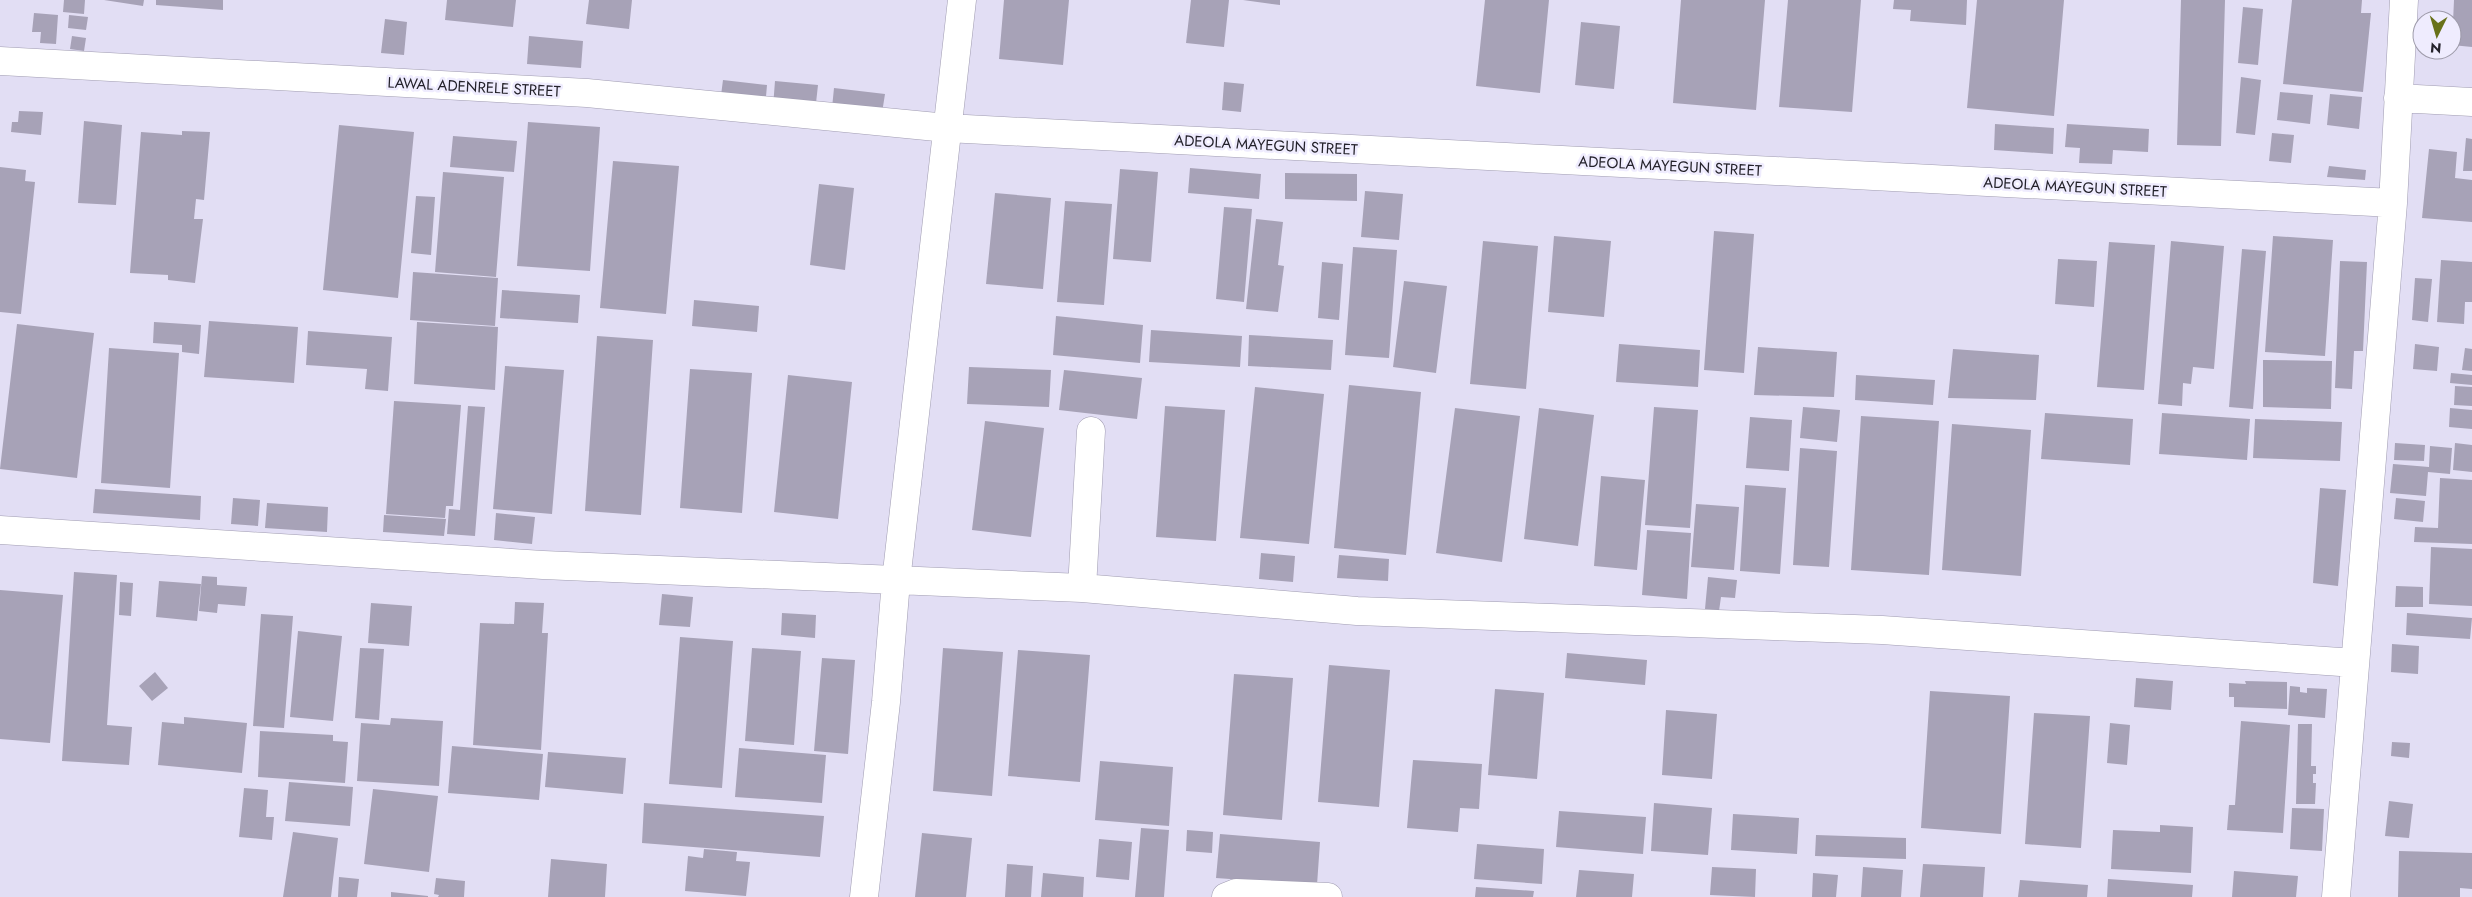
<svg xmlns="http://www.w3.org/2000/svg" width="2472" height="897" font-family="Jost,sans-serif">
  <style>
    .building { fill: #a7a2b7 }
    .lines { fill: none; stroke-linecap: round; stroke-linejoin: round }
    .minor-casing { stroke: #a09cb1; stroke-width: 29 }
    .minor { stroke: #fff; stroke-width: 28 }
    .labels { text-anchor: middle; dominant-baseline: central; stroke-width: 5; stroke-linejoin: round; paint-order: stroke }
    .street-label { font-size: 15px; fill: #24222b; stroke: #efecfe }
  </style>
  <rect width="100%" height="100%" fill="#e2def4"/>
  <path class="building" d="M64,0h21l-1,14 -21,-2z
    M104,0h40l-1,6z
    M156,0h67v10l-67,-5z
    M447,0h69l-3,27 -68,-7z
    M589,0h43l-3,29 -43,-5z
    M1004,0h65l-6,65 -64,-6z
    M1191,0h38l-5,47 -38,-4z
    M1243,0h37v5z
    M1485,0h64l-9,93 -64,-7z
    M1681,0h84l-9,110 -83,-7z
    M1788,0h73l-9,112 -73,-5z
    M1894,0h73l-1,25 -56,-4 1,-11 -18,-1z
    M1977,0h87l-10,116 -87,-8z
    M2181,0h44l-4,146 -44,-1z
    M2292,0h70l-1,13h10l-8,79 -80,-8z
    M2454,0h18v47l-20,-2z
    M2243,7l20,2 -5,56 -20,-2z
    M34,13l24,2 -2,29 -16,-1 1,-11h-9z
    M69,15l19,2 -2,13 -18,-2z
    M385,19l22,3 -3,33 -23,-2z
    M1581,22l39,4 -6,63 -39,-4z
    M72,36l14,2 -2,13 -14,-2z
    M529,36l54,5 -2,27 -54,-4z
    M2241,77l20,3 -6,55 -19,-2z
    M723,80l44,5 -2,23 -45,-5z
    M775,81l43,4 -3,27 -42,-5z
    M1224,82l20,2 -3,28 -19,-2z
    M834,88l51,6 -3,19 -50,-5z
    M2280,92l33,3 -3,29 -33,-4z
    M2330,94l32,3 -3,32 -32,-4z
    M19,111l24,1 -2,23 -30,-3 1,-10h6z
    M84,121l38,4 -6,80 -38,-2z
    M528,122l72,5 -10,144 -73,-5z
    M1995,124l59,4 -1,26 -59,-4z
    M2067,124l82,5 -1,23 -35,-2 -1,14 -33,-1 1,-15 -15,-1z
    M339,125l75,7 -16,166 -75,-8z
    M182,131l28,1 -6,68 -8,-1 -2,20h9l-8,64 -27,-3v-5l-38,-2 11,-141 41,3z
    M2272,133l22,2 -3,28 -22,-2z
    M453,136l64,5 -3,31 -64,-5z
    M2466,138l6,1v32h-9z
    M2429,149l28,3 -2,26 17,2v42l-50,-4z
    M613,161l66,5 -13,148 -66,-6z
    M2329,166l37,4 -1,10 -38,-3z
    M0,167l26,3 -1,11 10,1 -14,132 -21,-2z
    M1190,168l71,6 -2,25 -71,-6z
    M1120,169l38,3 -7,90 -38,-3z
    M443,172l61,5 -8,100 -61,-5z
    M1285,173l72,1v27l-72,-2z
    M819,184l35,4 -9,82 -35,-5z
    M1365,191l38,3 -4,46 -38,-3z
    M995,193l56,5 -8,91 -57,-5z
    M416,196l19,1 -4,58 -20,-2z
    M1065,201l47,3 -8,101 -47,-3z
    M1224,207l28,2 -8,93 -28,-3z
    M1256,219l27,3 -5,43 6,1 -6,46 -32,-3z
    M1714,231l40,3 -10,139 -40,-3z
    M1554,236l57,5 -7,76 -56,-5z
    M2273,236l60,4 -8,116 -60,-4z
    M1483,241l55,5 -12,143 -56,-5z
    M2171,241l53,5 -10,123 -21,-2 -2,17 -8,-1 -1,23 -24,-2z
    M2109,242l46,3 -11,145 -47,-3z
    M1353,247l44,3 -8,108 -44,-3z
    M2242,249l24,2 -13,158 -24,-2z
    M2058,259l39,2 -3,46 -39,-3z
    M2441,260l31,2v40h-7l-1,22 -27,-2z
    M2340,261l27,1 -4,89h-9l-2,38 -17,-1z
    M1322,262l21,2 -4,56 -21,-2z
    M413,272l85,6 -3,48 -85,-6z
    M2415,278l17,1 -4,43 -16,-2z
    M1404,281l43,5 -11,87 -43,-6z
    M502,290l78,5 -2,28 -78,-5z
    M694,300l65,6 -2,26 -65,-6z
    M1056,316l87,9 -3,38 -87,-8z
    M209,321l89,6 -4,56 -90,-6z
    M154,322l47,3 -2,29 -17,-2v-7l-29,-2z
    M417,322l81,5 -3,63 -81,-6z
    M17,324l77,9 -17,145 -77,-9z
    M1151,330l91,6 -2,31 -91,-5z
    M308,331l84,6 -4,54 -23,-2 2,-20 -61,-4z
    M1249,335l84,5 -2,30 -83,-4z
    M597,336l56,4 -12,175 -56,-4z
    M1619,344l81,6 -2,37 -82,-5z
    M2415,344l24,3 -2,24 -24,-2z
    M1758,347l79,5 -3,45 -80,-2z
    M109,348l70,5 -9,135 -69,-5z
    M2465,348l7,1v22l-10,-1z
    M1953,349l86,6 -3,45 -88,-2z
    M2263,360l69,1 -1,48 -68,-2z
    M505,366l59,4 -12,144 -59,-5z
    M969,367l82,3 -2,37 -82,-3z
    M690,369l62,4 -10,140 -62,-5z
    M1064,370l78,8 -5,41 -78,-9z
    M2451,373l21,2v10l-22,-2z
    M788,375l64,7 -14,137 -64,-7z
    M1856,375l79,5 -2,25 -78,-5z
    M1349,385l72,7 -15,163 -72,-7z
    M2455,386l17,1v19l-18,-1z
    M1255,387l69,7 -15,150 -69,-6z
    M394,401l67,4 -8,101h-7l-1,12 -59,-4z
    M468,406l17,1 -10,129 -28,-2 2,-25 11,1z
    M1165,406l60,4 -9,131 -60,-4z
    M1654,407l44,3 -8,118 -45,-3z
    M1803,407l37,3 -3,32 -37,-4z
    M1455,408l65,8 -18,146 -66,-9z
    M1539,408l55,7 -16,131 -54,-7z
    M2450,408l22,2v19l-23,-2z
    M2045,413l88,6 -3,46 -89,-6z
    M2162,413l88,6 -3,41 -88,-6z
    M1861,416l78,5 -10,154 -78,-5z
    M1750,417l42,3 -3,51 -43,-3z
    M2255,419l87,3 -2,39 -87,-3z
    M985,421l59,7 -13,109 -59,-7z
    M1952,424l79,6 -10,146 -79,-6z
    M2395,443l30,2 -1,16 -30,-1z
    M2455,443l17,2v27l-19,-2z
    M2430,446l22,2 -2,26 -22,-2 -2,24 -36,-3 3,-29 36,3z
    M1800,448l37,3 -8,116 -36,-2z
    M1601,476l44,4 -8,90 -43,-4z
    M2440,478l32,2v64l-58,-2 1,-15 23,1z
    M1745,485l41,3 -6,86 -40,-3z
    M2320,488l26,2 -8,96 -25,-3z
    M95,489l106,7 -1,24 -107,-7z
    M233,498l27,2 -2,26 -27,-2z
    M2396,498l29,3 -2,21 -29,-3z
    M267,503l61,4 -1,25 -62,-4z
    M1696,504l43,3 -5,63 -43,-3z
    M496,513l39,4 -3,27 -38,-4z
    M384,515l62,4 -2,17 -61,-4z
    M1647,530l44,3 -4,66 -45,-4z
    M2431,547l41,2v57l-43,-2z
    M1261,553l34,3 -2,26 -34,-3z
    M1339,555l50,4 -1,22 -51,-3z
    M74,572l43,3 -10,150 25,2 -3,38 -67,-4z
    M202,576l15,1v8l30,2 -2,19 -27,-2 -1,9 -18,-2z
    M1708,577l29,3 -2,18 -14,-1 -2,14 -14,-2z
    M159,581l42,3 -4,37 -41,-4z
    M120,582l13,1 -2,33 -12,-1z
    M2396,586l27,1v20h-28z
    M0,590l63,5 -13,148 -50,-4z
    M662,594l31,3 -3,30 -31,-2z
    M515,602l29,1 -2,30h6l-7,117 -68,-5 7,-122 34,1z
    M371,603l41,3 -3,40 -41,-3z
    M782,613l34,2 -1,23 -34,-3z
    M2407,613l65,5 -2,21 -64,-4z
    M261,614l32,2 -9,112 -31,-2z
    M298,631l44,5 -9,85 -43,-4z
    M680,637l53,4 -11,147 -53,-4z
    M2392,644l27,2 -1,28 -27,-2z
    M360,648l24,1 -5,71 -24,-2z
    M752,648l49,3 -7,94 -49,-4z
    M943,648l60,4 -11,144 -59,-5z
    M1018,650l72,5 -10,127 -72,-6z
    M1567,653l80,7 -2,25 -80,-7z
    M822,658l33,2 -7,94 -34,-3z
    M1329,665l61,5 -11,137 -61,-5z
    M155,672l13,16 -16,13 -13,-15z
    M1234,674l59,4 -11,142 -59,-5z
    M2136,678l37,3 -2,29 -37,-3z
    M2245,681l42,1v27l-53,-2v-10h-5v-14l17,1z
    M2290,686l10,1v5l7,1v-5l20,1 -2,29 -37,-3z
    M1495,689l49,4 -7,86 -49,-4z
    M1930,691l80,5 -9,138 -80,-6z
    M1666,710l51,4 -5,65 -50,-4z
    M2034,713l56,3 -9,132 -56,-4z
    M184,717l63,6 -5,50 -84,-8 4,-43 22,2z
    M391,718l52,3 -4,65 -82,-5 4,-58 29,2z
    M2241,721l49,4 -7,108 -56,-3 2,-25h6z
    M2110,723l20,2 -3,40 -20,-2z
    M2298,724h14l-1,42h5v8h-3v9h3l-1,21h-19z
    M260,731l73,4v6l15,1 -3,41 -87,-6z
    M2392,742l18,1 -1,15 -18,-2z
    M452,746l91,8 -4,46 -91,-7z
    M739,748l87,7 -4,48 -87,-6z
    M548,752l78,6 -3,36 -78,-7z
    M1413,760l69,4 -3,45 -19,-1 -2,24 -51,-4z
    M1100,761l73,6 -4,59 -74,-6z
    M289,782l64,5 -3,39 -65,-5z
    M244,788l24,2 -2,27h8l-2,23 -33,-3z
    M373,789l65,7 -9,76 -65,-8z
    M2389,801l24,3 -4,34 -24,-2z
    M644,803l180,13 -4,41 -178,-14z
    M1654,803l58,5 -4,47 -57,-4z
    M2292,808l32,1 -2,42 -32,-2z
    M1559,811l87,6 -3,37 -87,-7z
    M1733,814l66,4 -2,36 -66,-4z
    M2160,825l33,2 -2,46 -80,-4 2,-39 47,2z
    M1141,828l28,2 -5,67h-29z
    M1187,830l26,2 -1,21 -26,-2z
    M293,832l45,6 -7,59h-48z
    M922,833l50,5 -6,59h-51z
    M1220,834l100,8 -3,43 -101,-7z
    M1816,835l90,3v21l-91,-3z
    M1099,839l33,3 -3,38 -33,-3z
    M1477,844l67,5 -2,35 -68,-5z
    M704,849l33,3 -1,9 14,1 -4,34 -61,-5 3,-35 15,2z
    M2399,851l73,2v36l-12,-1v9h-62z
    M551,859l56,5 -2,33h-57z
    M1007,864l26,2 -2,31h-26z
    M1923,864l62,3 -2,30h-63z
    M1712,867l44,2 -1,28 -45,-2z
    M1863,867l40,3 -2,27h-40z
    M1579,870l55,4 -2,23h-56z
    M2234,871l64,5 -2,21h-64z
    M1043,873l41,4 -1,20h-42z
    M1813,873l25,2 -2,22h-24z
    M339,877l20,2 -2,18h-19z
    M436,878l29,3 -1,16h-26l1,-2 -5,-1z
    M2108,879l85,6 -1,12h-85z
    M2020,880l68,5 -1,12h-69z
    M1476,887l58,4 -1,6h-58z
    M391,892l37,4v1h-37z"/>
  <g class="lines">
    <defs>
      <path id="minor" d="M0,61l587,32 360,35 1446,75
        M2398,98l74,4
        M0,530l543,35 539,23 275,23 525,19 473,33
        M1082,588l9,-157
        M864,897l22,-195 10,-121 66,-581
        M1226,897l10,-4 92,4
        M2336,897l57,-694 11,-203"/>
    </defs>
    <use href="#minor" class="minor-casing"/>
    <use href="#minor" class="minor"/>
  </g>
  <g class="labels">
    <g class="street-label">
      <text transform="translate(474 87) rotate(3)">LAWAL ADENRELE STREET</text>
      <text transform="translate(1266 145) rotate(3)">ADEOLA MAYEGUN STREET</text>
      <text transform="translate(1670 166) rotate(3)">ADEOLA MAYEGUN STREET</text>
      <text transform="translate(2075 187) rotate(3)">ADEOLA MAYEGUN STREET</text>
    </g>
  </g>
  <g transform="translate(2437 35) rotate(185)"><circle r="24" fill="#efecfe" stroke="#9e9baa"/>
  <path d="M0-4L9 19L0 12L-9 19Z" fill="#68711a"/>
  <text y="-8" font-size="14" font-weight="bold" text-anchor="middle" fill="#24222b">N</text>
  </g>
</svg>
